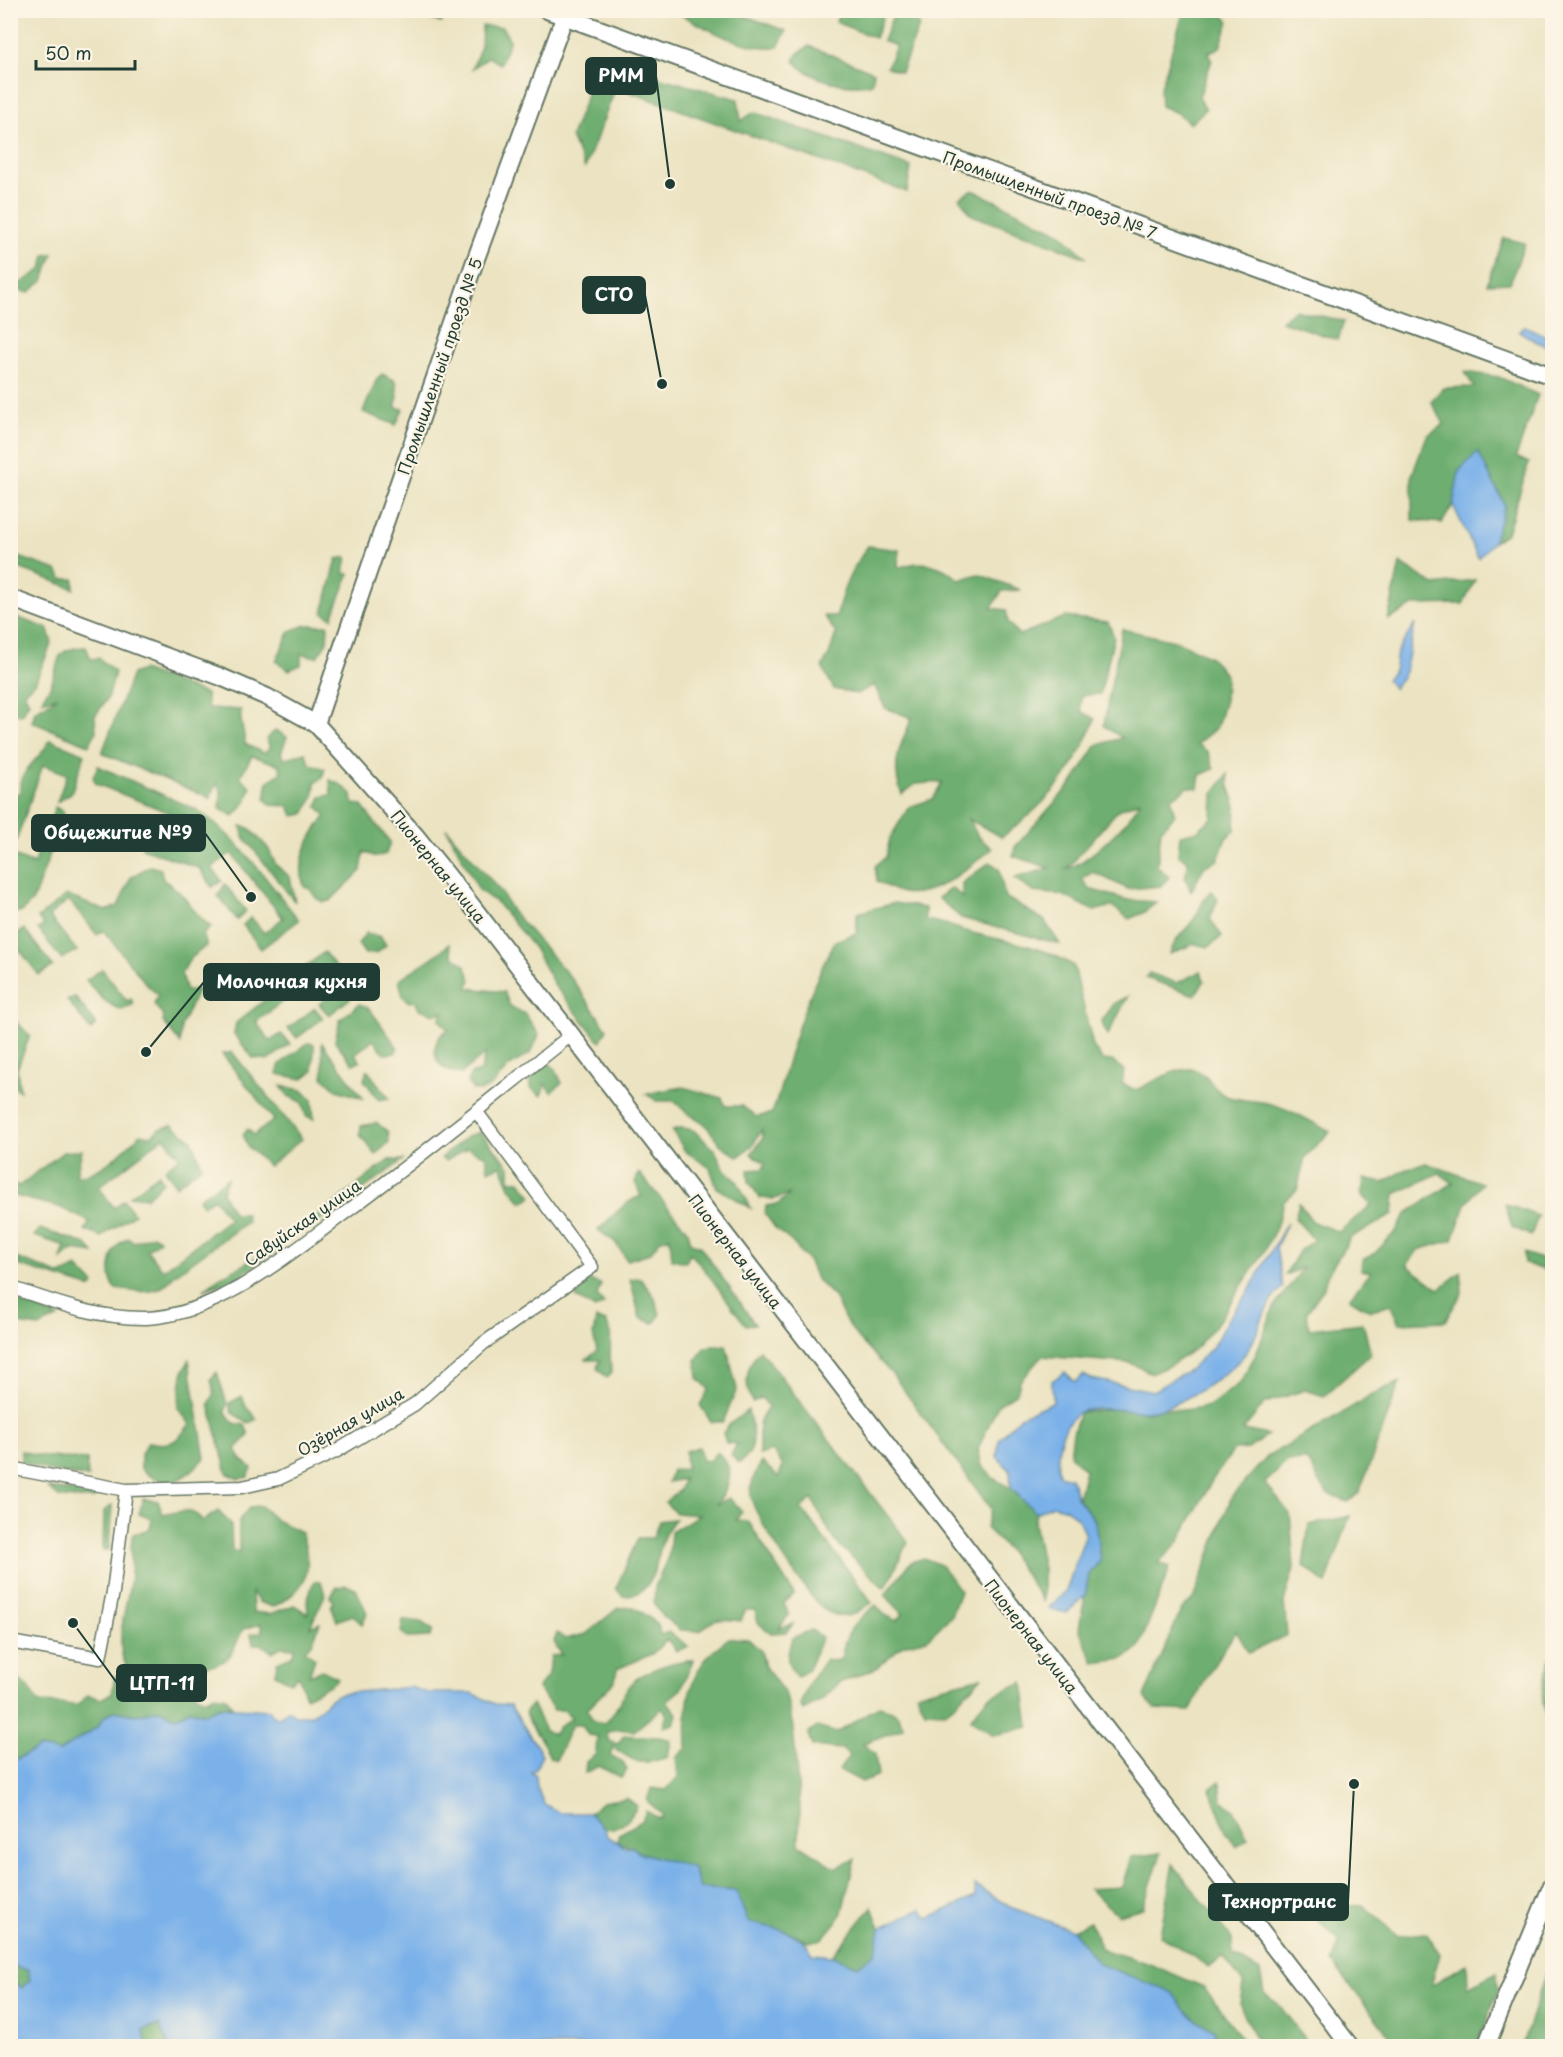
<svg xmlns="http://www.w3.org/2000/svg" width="1563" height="2057" font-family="'Playpen Sans',sans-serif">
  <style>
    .forest { fill: #6eae70; stroke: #467652; stroke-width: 1.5; fill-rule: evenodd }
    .water { fill: #7ab1e9; stroke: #4c778e; stroke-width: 1.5 }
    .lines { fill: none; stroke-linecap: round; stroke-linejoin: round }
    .street-casing { stroke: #667765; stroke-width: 15 }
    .secondary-casing { stroke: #667765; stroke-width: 20 }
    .street { stroke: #fff; stroke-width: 12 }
    .secondary { stroke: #fff; stroke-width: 16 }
    .labels { text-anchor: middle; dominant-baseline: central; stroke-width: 4.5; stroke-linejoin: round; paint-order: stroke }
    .street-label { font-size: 16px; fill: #1f3d34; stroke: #fcf5e5 }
    .leader { fill: none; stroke: #1f3d34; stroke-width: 2 }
    .callout-dot { fill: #1f3d34; stroke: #fcf5e5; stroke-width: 2 }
    .callout { fill: #1f3d34; stroke: #1f3d34; stroke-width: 2 }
    .callout-label { font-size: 18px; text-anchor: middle; font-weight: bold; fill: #fff }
  </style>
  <rect width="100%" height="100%" fill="#fcf5e5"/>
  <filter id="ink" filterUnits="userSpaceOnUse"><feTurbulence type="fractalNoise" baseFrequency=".0167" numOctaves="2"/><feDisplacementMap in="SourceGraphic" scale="12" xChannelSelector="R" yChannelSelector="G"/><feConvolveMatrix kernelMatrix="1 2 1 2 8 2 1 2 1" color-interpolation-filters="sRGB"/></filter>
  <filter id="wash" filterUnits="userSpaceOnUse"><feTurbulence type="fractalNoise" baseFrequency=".008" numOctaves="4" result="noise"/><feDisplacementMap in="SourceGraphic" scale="24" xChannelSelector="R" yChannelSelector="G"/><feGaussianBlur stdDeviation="1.35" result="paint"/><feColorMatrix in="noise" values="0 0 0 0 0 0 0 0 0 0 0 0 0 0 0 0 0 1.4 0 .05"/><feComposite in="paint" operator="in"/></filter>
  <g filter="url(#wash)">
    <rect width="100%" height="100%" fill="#ebe3c1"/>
    <path class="forest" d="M1184,10l34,1 11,10 -9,26 -12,6 4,7 -13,37 7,12 -16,15 -11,-10 -18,-8 -1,-16z
      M407,11h33l4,5 -3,7z
      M678,11h55l53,20 -8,16c-36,3 -69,-17 -100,-34z
      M840,11v-1l45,1 -10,27 -39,-16z
      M894,13l26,11 -19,48 -14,-5 9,-21 -13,-5z
      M482,26l20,1 8,13 -10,24 -12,-7 -16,12 9,-23z
      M809,46l65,26 -2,12c-26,4 -60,-3 -78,-23l4,-8z
      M624,68l114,31 3,22 13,-9 157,55 -4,25 -291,-105 -31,81 -14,-31 18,-48z
      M973,190l87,43 27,25 -115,-43 -13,-17z
      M1504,238l21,5 -15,40 -23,1z
      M53,254l-10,27 -15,12 -17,-5v-6l10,1 21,-14 3,-14z
      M1294,310l50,11 -6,19 -57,-19z
      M1465,372l34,5 39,18 -22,62 13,6 -22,70 -14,9 12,-37 -27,-52 -19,18 -6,34 -11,18 -30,-3v-45l15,-39 17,-12 -13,-23 12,-13 31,-1z
      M382,374l14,7 2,16 -3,10 8,2 -7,16 -33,-13 13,-31z
      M868,546l31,4 -1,18c24,-10 42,-4 62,12l18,-6 43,16 -19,1 -11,17 15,2 2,12 11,13 46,-18 43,5 6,15 -14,57 -19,2v15l14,8c-21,54 -46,83 -93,118l-34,-18 10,17 14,13c-25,19 -60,52 -93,43 -7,-2 -15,-7 -22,-11l-2,-15 11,-9 4,-19 19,-31 24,-8 9,-17 -26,2 -14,10c-12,-28 -2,-49 10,-76l-27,-10 -11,-23 -17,9 -23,-5 -12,-22 7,-12 7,-22 -12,-17h13c5,-28 15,-47 31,-70z
      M10,554l47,16 5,9h12v10l-63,-24z
      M347,557l-3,16 5,1 -17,44 -9,-5 14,-54z
      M1400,563l34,22 41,-5 -12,24 -49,1 -26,15z
      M10,615l37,13 5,14 -17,41 -11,9 5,10 -8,13 -10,-2z
      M306,625h22l-1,17 -10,15 -16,-3v11l-12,5 -13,-9 14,-30z
      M1122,629l57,13 32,15 15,19 -1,24 -8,27 -20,17 11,8 6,17 -14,6 -2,13 -10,-1 -17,12 4,16 -14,15 -4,36 12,11 -8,9 -33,3 -35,-17 -11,7 7,10 39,11 29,2 -14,11 -14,6 -17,-13 -18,5 -31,-16 -30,-3 -19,-14 36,-10 -37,-12 2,-9 58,-65 24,-37 25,-7 -18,-12c4,-33 13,-64 18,-97zM1140,801c-10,21 -50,60 -73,68l51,-59z
      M86,647l5,12 8,-1 16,14 -6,24 -14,20 1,16 -7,13 -57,-23 3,-11 23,-14 -17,4c3,-6 8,-11 10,-17 11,-26 1,-35 35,-37z
      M142,670l64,24 2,14 33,2c-2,13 4,22 4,34l19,9 6,-6 -4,-8 10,-9 11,7 -6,16 4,6 20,-7 5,12 15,5 -3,9 -7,5 -1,13 -10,18 -11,2 -4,-10 -18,-1 -6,-6 3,-18 13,-8 -2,-8 -27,-9 -12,21 11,10 -5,15 -12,14 -14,-7 1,-18 -4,-8 -7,15 -108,-45 30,-79z
      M50,740l35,14 -14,39 -14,9 10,-28 -24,-9 -32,90 23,9 7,-18 10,5 -18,49 -11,12h-11v-112l9,-9c-2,-20 21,-33 30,-51z
      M98,766l99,44c42,28 71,72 102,110l-38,29 -18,-24 8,-8 13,16 19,-15 -52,-65 -19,15 10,13 -10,6 -13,-19 -57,-20 6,-17 18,6 9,-22 -79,-31 -3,-7z
      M1228,774l1,12 7,20 -1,25 -9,7 -8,22 -13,6 -14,25 -6,-13 3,-17 -10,-6 2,-20 17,-4 15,-13 1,-24z
      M330,780l11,5 11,9 1,10 8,1 29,37 -4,12 -10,3 -12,-5 -3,19 -31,30 -7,1 -7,-4 -6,-9 -6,-2c-8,-28 5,-50 22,-71l-9,-10 4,-9 10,-2z
      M55,807l9,5 -8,21 -9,-2z
      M241,826l8,2 19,20 8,17 14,12 5,25 -52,-66z
      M446,828l55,64 11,19 59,67 36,51 -7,13 -45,-56 -21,-38 -36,-44 -19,-14z
      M990,862l9,7 6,28 39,23 16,24 -99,-26 -23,-20 14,-10 10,9v-14z
      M150,866l11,3 2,11c22,11 28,32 48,47l-8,8 4,10 -17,14 -9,15 5,17 12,-2 -17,38 -1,16 -17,-21 1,-5 -10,-13 4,-9 -11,-10 -44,-55 -6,5 -28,-35 -20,16 28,35 -16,8 -23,-30 6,-4 -6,-7 28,-23 40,16 12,-5 13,-29z
      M225,884l21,27 -9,9 -19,-24z
      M1212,891l6,8 -8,20 12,17 -13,11 -15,-3 -24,10c8,-22 12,-18 24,-35 7,-11 7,-19 18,-28z
      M894,903l31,5v12c16,1 29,8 44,12 39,11 69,11 105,34l19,80 9,14 10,1 12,9 -2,13 13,7c18,-7 36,-21 56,-21 16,1 22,22 35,27 14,5 28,4 41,7 22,5 43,18 63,29l-25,25 -8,33 -13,11 -8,27 -13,25 -47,72 -20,23 -25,17 -19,8 -22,-10 -88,-7 -22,25 -3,12 -19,12 -20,44 4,17 11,12 18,10 25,25 -2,10 9,46v32l-34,-50 -23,-23 5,-19 -99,-135 -35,-37 -13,-19 -9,-20 -19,-19 -7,-17 -17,-20 -16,-13 -11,-15 1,-8 12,-2 12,-10 -16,5 -14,-1 -11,-16 -1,-12 15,-1 2,-6 -14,-9 12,-16 -1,-8 -10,16 -14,11 -18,-13 -16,-21 -17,-10 -13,-12h-17l-11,-7 37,-7 39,11 3,8h17l15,11 15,-4c9,-21 12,-42 19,-63 11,-37 26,-75 44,-109l22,-8v-20z
      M24,929l29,37 -14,9 -24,-31 -3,2 -1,-7z
      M366,933l15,4 5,8 -9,8 -12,1 -7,-10z
      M449,944l4,12 12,9 6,15 -4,8 37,4 6,14 15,8 14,21 -8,18 -23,14 -15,18 -12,6 -8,-1 -6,-8 4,-8 10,-3 4,-17 -24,20c-4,-1 -11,-2 -14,-4 -17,-10 -15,-32 1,-40l-9,-11 4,-7 -8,2 -16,-5 -4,-8 -6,1 -6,-6 -4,-16c17,-13 35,-21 50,-36z
      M324,952l33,41 -28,22 -10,-11 18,-14 -15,-19 -66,51 14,19 11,-7 9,10 -21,16 -16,-2 -19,-24 2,-11z
      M102,969l25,32 4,-2 3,5 -12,6c-17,-6 -26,-17 -36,-30z
      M1201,971l3,10 -9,14 -49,-17 3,-5 28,10z
      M1128,996l-20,39 -7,-13 13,-18z
      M75,997l21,27 -5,6 -24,-30z
      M359,1004l10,4 29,40 -3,5 -10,1 -12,-14 -18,14 5,7 -7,3 -18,-23 5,-21z
      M315,1008l8,10 -26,20 -9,-10z
      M11,1016l19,20 -13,33 3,22 -9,-6z
      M308,1043l6,1 -1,27 -11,8 -25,-5 3,-10z
      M322,1043l41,55 -26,-8 -14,-13z
      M232,1052l70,87 -33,27 -21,-19 -5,-12 5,-6 6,6 20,-15 -52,-66z
      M547,1061l8,8 7,14 -11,9 -6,-8 -4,12 -10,-8 -1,-9z
      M367,1070l22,28 -10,2 -15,-20z
      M281,1086l21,4 10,9 2,20 -8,-3 -4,-14 -14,-6z
      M377,1123l11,9 1,10 -13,13 -16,-20 1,-9z
      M172,1125l20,15 10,26 -26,20 -11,-17 15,-12 -16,-20 -65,50 15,21 10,-8 10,14 -33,23 -16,-7 5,-8 -31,-15 -48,-12v-13l8,4 44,-34 19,-2 -6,25c24,2 48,-26 65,-41l10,2 8,-7z
      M682,1128l11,2 21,19 11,21 12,11 14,27 -34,-20 -7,-20 -25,-17 -13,-21z
      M480,1132l30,35v14h10l12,15 -10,7 -12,-16 -9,-21 -13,4 -2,-14 -19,-8 -21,13 -5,-3 27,-22z
      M389,1160h14l-91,67 6,-11z
      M1426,1163l56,20 -16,20 -13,37 -35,10 -11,15 32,24 22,-17 1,21 -17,28 -46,2 -9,-19 -20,7 -21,-13 22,-26 -10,-2 1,-10 12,-6 22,-23 11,-18 46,-30 -14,-10 -44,21 -2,21 -42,22 -24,38 -3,13 -17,24 2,17 54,-6 8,31 -47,42 -19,-6 -40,13 -22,27 25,5 -20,14 -14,1 -21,29 -36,66 -19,18 12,4 -31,81 -16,11 -29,4 -15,-34 10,-55 11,-13 -5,-40 -17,-22 7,-29 -15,-15 3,-22 7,-21 36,-3 32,3 15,-4 22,2 24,-4 31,-23 16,-29 18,-47 29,-39 -18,7 15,-25 14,-10 -19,-22 4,-15 14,19 26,10 32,-27 -9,-11 2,-15 19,4 22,-13z
      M639,1173l49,58 3,12 9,3 55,78 -9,1c-19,-23 -35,-50 -56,-72l-4,9 -14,-3 -2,-22 -11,4 -9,12 -23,7 -12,-18 -17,-12c14,-12 25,-28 43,-34l-6,-14z
      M159,1174l4,8 -17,16 -16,-2z
      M227,1179l-5,14 12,21h12l1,8 -74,54c-14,22 -36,15 -58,13 -10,-17 -5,-44 14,-51l5,4 19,-7 7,5 -13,10 16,20 66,-51 -15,-21 -11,8 -4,-8z
      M1505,1204l33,12 -7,20 -19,-9z
      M40,1229l46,15 8,9 -21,-3 -12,9 4,-13 -31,-10z
      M280,1245l-2,6 -47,30 -28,9 19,-14z
      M1524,1253l28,10v10l-28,-10z
      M11,1256l50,19 16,-8 17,17 -3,4 -80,-25z
      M640,1278l14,18 6,19 -6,8 -14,-5 -10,-39z
      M587,1280l14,4 -4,12 7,8 -9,5 -19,-11 4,-11z
      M10,1299h1l48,18 -20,10 -28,-4z
      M596,1319l10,3c9,16 1,32 6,50l-5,6 -10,-10 3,-8h-14l11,-9 -4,-16z
      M726,1345l11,44 -14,33h-12l-11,-17 9,-16 -11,-11 -2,-18 9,-13z
      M760,1350l148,192c-10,16 -12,32 -24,46l-50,-48 -22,-41 -11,9 71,94c-10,7 -20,16 -33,14 -3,-1 -9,-3 -13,-5 -16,-10 -73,-96 -75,-115 -1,-12 4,-24 11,-34l16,15 5,-11 -10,-15 -14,4v-32l9,-17 -6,-8 -10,4c-8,-19 -7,-36 8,-52z
      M189,1360l16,98c-21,22 -38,35 -64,11v-15l7,-12c23,5 29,0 42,-18l-12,-16 4,-34z
      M217,1372l10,32 -2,8 9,11 11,2 4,10 -13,14 5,10 11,9 -4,9 -10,2 -11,-6 -18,-69 5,-10 -3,-15z
      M1400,1382l-41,111 -11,9 -21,-8 -20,-34 -19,1 -23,22 25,31 4,54 -10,34 3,33 -38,18 -13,-22 -28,43 -18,37 -35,-2 -11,-12 37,-87 12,-11 39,-103 36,-40 113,-66z
      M242,1396l4,11 11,12 -8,4 -17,-10 -3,-10z
      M748,1410c5,20 11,41 -9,53l-8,-8 6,-11 -11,-1 -3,-10 7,-9z
      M699,1447l3,14 8,-1 7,-8c21,17 12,35 -1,53l13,-7 13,13 -6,9 12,1 46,73 -10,9 5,12 -10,13 14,-4 -7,8 -15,1 -13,-10 -3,-13h-10l-4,11c-17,-3 -28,-3 -41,10l-20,-1 -18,-14 -8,-12 1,-17 14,-33 2,-22 28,-17 -23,-2 -11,-11 14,-11 5,-12 -16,3 4,-12 14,-1 -1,-18z
      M21,1451l19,5 47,4 1,17 -39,-6 -28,-10z
      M48,1488l52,7 -8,4 -32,-1z
      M143,1499l15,2 5,14c15,-4 30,-8 40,6l15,-10 13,13 1,26 7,2v-32l11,-13 11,-1 15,14 25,12c13,38 8,56 -28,75l-14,-5 -7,-10 1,20 17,2 24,-9 14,9 -1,-14 7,-19h7l4,14 -15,32 10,-4 -8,21 -7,6 10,9 -6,16 13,-5 16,8 -6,6 -26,13 -8,-21 -8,6 -15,-8 2,-12 15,-6 3,-8 -14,-1 -9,5 -11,-8h-8l-2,-10 11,-2 -1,-8 -18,5c-13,28 -13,38 -47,37l-7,14 7,14 9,6 9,-5 12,2 6,9 -14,1 -13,7 -15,-4 -15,7 -16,-7 -24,5 -21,-4 -10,6 -6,10 -39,25 -20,-4 -28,14v-44l7,-22 -7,-5v-17l15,11 13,18 39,2 10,-10 13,4 11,-6 3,-17 34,9 12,10 8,-3c-13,-10 -33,-15 -43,-28 -13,-17 3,-68 5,-88 1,-15 -2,-28 2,-42l17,-5 2,-10 -13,-5z
      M112,1505l-3,45h-6l1,-39z
      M1350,1516l-24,68 -23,-19 6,-40z
      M675,1519c-4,6 -10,13 -12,20 -8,25 -8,57 -40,57l-7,-8 22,-50h15l6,-17z
      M924,1558l17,7 19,26 -9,25 -24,23 -24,6 -27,23 -37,15 -17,17 -19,10 -3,-5 10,-24 16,-22 9,2 6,-2c5,-29 12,-36 35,-54l9,10 12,6 6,-7 -18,-19 26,-33z
      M346,1585l10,4 11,24 -5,11 -10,-9 -15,6 -6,-15 3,-4 -4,-5 6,-9z
      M634,1607l24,17 2,11 9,-3 20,15 -13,4 -9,-12 -15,15 -35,15 -2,12 -28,28 6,12 12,2c14,-11 16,-32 30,-43 13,-11 42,-20 58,-20l-12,29 -14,12 10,13 -3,10 -11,3 4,-12 -5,-7 -28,23 -16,-2 -12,4 3,8 9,3 6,-9c15,3 33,-1 47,5l-3,17c-26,10 -33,6 -55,-10l-3,9 12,5 5,8 -6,9 -22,-12 -14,7 1,-11 10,-8 1,-18 -9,-1 -6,-10h-10l-16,35 -6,-2c-6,-18 -18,-27 -25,-45l7,-9 13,27 9,3 6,-9 12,-7 -8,-8h-10l-16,-22 11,-14 2,-18 11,-1 -8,-13 3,-9 8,6 21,-5 32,-26z
      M403,1620l18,2 12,8 -3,7 -22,1 -7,-6z
      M811,1630l11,7 -14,33 -11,7c-13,-14 -10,-22 -5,-39z
      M729,1638l19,1 13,12 4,16 21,28 7,32 7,81 -1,36 37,24 19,-9 -14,57 -20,24 -14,2 -12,-8 -47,-12 -12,-31 -36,-3 -8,-21 -54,-15 -5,-5 -16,-5 2,-8 23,-13 4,-10 14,8 3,-4 -16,-14 4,-13 15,2 12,-13 -2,-19 11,-10c-2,-47 0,-81 42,-110z
      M1552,1656v69c-16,-24 -9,-44 0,-69z
      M982,1677l-35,35 -22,-1 -8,-18z
      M1023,1682l6,45 -35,8 -24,-16 17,-21z
      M880,1705l17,9 7,13 -41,17 12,10 3,21 -16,7 -23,-12 10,-14 -7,-7 -30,-3 -4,-12 9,-7 20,6z
      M1220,1781l2,19 12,10 14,28 -11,9 -11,-15 -16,-43z
      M627,1798l10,8c-6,13 -16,23 -32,23l-16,-16 13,-11z
      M1161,1853l-18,55 -25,7 -29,-26 33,-2 9,-30z
      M1173,1864l59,75 1,16 27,16 4,22 16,13 30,40h-52l-18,-41 3,-22 -20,-27 -14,11 -49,-32z
      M1363,1905l35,31 28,-3 14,21 -9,31 36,-21 1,23 29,-15 1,20 -22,54h-79l-65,-84 8,-20 -22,-22 18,-13z
      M872,1907l8,21 -4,24 -18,14 -26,-10z
      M1090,1922l11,27 46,14 57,24 37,50v9h-29l3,-14 -30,-21 -13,-18 -73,-29 -27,-34z
      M1552,1957v89h-30l27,-83z
      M10,1961l8,7 10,2 2,10 -8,8 -6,-4 1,17 -6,6z
      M159,2025l10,21h-22l-4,-16z"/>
    <path class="water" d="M1525,326l27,13v9l-17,-7 -16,-10z
      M1478,452l27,54 -12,36 -15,16 -25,-53 6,-34z
      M1415,624l-10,48 -11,17 -7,-9 8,-12 2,-16z
      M1287,1223l-11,25 7,39c-5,5 -11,11 -14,18 -8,13 -11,29 -19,42 -17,26 -73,63 -104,64 -16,1 -54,-7 -68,2 -18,13 -23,42 -19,62l12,3 7,21 17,22 5,40 -11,13 -4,22 -18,17 -19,-4 18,-18 19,-55 -7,-18 -13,-10 -13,-3 -16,8 -25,-25 -1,-18 -13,-13 2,-18 22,-23 32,-14 -1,-21 13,-9 10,10 8,-7 8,4 62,12 36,-21 23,-22 16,-29 19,-25z
      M410,1687l18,6h44l23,11 15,1 32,49 -6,15 -5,3 5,4 1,12 7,16 16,9h29l16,16 2,7 18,11h8l5,5 54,15 8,21 36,3 12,31c25,7 53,7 65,32l19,2 26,10 18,-14 4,-24 41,-19 7,9 47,-21v-12l35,22 62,23 27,34 74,29 12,18 30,21 -3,14h-1043l-10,-21 -16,5 4,16h-136v-39l6,-6 -5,-6 4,-12 6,5 8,-8 -2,-10 -10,-2 -7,-7v-199l28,-14 20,4 39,-25 6,-10 10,-6 21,4 24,-5 17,7 14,-7 15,4 13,-7 52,3 2,6 7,1 9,-7 7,5c5,0 14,1 19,-2 10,-6 17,-19 30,-20 22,-2 44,-3 66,-6z"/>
  </g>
  <g filter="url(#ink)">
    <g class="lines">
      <defs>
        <path id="street" d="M10,1287c46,16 89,32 137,31 73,-3 146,-67 202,-108 76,-56 149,-117 222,-175
          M10,1468l116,22 116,-3 36,-8 57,-27 80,-48 69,-61 108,-76 -116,-156
          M10,1642l90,16 13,-66 13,-102"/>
        <path id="secondary" d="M547,10l1005,366
          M10,598l211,79 46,20 49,27 99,111 57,71 878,1140
          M316,724l158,-460 93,-254
          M1486,2046l66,-161"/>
      </defs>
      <use href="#street" class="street-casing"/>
      <use href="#secondary" class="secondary-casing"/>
      <use href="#street" class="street"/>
      <use href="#secondary" class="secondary"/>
    </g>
  </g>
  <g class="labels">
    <g class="street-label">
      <text transform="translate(1050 194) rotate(20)">Промышленный проезд № 7</text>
      <text transform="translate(439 366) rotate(-71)">Промышленный проезд № 5</text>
      <text transform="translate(439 866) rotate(51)">Пионерная улица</text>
      <text transform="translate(302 1222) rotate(-35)">Савуйская улица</text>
      <text transform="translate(736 1251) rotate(52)">Пионерная улица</text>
      <text transform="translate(350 1421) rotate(-30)">Озёрная улица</text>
      <text transform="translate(1032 1636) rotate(52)">Пионерная улица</text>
    </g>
  </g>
  <path class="leader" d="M670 184L656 76M662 384L645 295M251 897L205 833M146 1052L204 982M73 1623L117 1683M1354 1784L1348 1902"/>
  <g class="callout-dot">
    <circle cx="670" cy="184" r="6"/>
    <circle cx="662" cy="384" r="6"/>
    <circle cx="251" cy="897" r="6"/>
    <circle cx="146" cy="1052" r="6"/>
    <circle cx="73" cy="1623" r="6"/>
    <circle cx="1354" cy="1784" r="6"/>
  </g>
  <g class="callout">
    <rect x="586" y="58" width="70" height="36" rx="6"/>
    <rect x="583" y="277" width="62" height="36" rx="6"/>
    <rect x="32" y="815" width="173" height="36" rx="6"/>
    <rect x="204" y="964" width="175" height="36" rx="6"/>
    <rect x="117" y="1665" width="89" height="36" rx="6"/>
    <rect x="1209" y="1884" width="139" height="36" rx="6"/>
  </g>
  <g class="callout-label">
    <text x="621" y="82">РММ</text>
    <text x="614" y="301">СТО</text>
    <text x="118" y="839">Общежитие №9</text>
    <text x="292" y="988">Молочная кухня</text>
    <text x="162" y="1690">ЦТП-11</text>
    <text x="1279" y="1908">Технортранс</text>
  </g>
  <rect width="1563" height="2057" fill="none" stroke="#fcf5e5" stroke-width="36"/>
  <path d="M36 60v9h99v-9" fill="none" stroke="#1f3d34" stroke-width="3"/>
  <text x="45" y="60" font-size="18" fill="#1f3d34" stroke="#fcf5e5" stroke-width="4.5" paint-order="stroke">50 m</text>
</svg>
